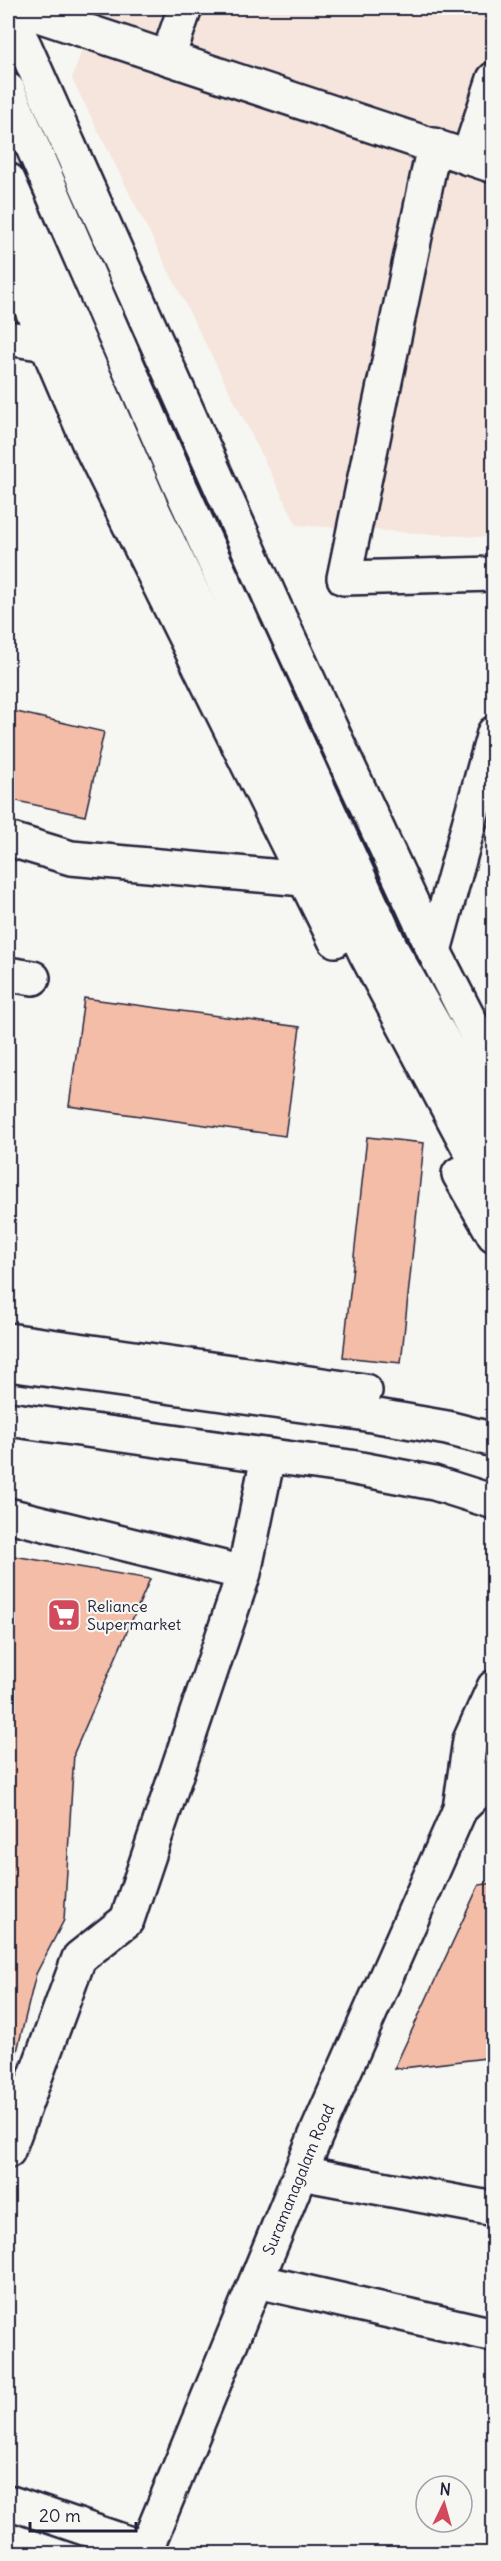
<svg xmlns="http://www.w3.org/2000/svg" width="501" height="2561" font-family="Delius,sans-serif">
  <style>
    .built { fill: #f5e5dc }
    .building { fill: #f4bda8; stroke: #22223b; stroke-width: 1.5 }
    .lines { fill: none; stroke-linecap: round; stroke-linejoin: round }
    .minor-casing { stroke: #22223b; stroke-width: 38 }
    .major-casing { stroke: #22223b; stroke-width: 38 }
    .minor { stroke: #f6f6f2; stroke-width: 33 }
    .major { stroke: #f6f6f2; stroke-width: 33 }
    .labels { text-anchor: middle; dominant-baseline: central; stroke-width: 4.5; stroke-linejoin: round; paint-order: stroke }
    .poi-label { font-size: 16px; fill: #22223b; stroke: #f6f6f2; text-anchor: start }
    .street-label { font-size: 16px; fill: #22223b; stroke: #f6f6f2 }
  </style>
  <rect width="100%" height="100%" fill="#f6f6f2"/>
  <filter id="ink" filterUnits="userSpaceOnUse"><feTurbulence type="fractalNoise" baseFrequency=".0167" numOctaves="2"/><feDisplacementMap in="SourceGraphic" scale="12" xChannelSelector="R" yChannelSelector="G"/><feConvolveMatrix kernelMatrix="1 2 1 2 8 2 1 2 1" color-interpolation-filters="sRGB"/></filter>
  <g filter="url(#ink)">
    <path class="built" d="M96,8h397v530l-196,-13 -225,-446z"/>
    <path class="building" d="M8,710l96,22 -19,84 -77,-17z
      M84,998l216,29 -15,109 -216,-30z
      M367,1137l57,6 -23,220 -58,-6z
      M8,1555l142,24 -76,174 -10,167 -28,54 -28,114z
      M494,1883v174l-100,12 85,-184z"/>
    <g class="lines">
      <defs>
        <path id="minor" d="M17,8l477,158
          M168,57l17,-49
          M434,145l-90,433 150,-4
          M468,158l26,-79
          M8,338l38,6
          M8,839l63,19 232,21
          M434,951l60,-218
          M8,974l25,4
          M8,1515l236,58
          M8,2151l71,-193 48,-38 117,-347 24,-116
          M301,2173l193,36
          M257,2281l237,54
          M8,2502l138,47"/>
        <g id="major">
          <path d="M8,13l17,34 249,559 160,345 60,117"/>
          <path d="M8,90l171,394 214,468 101,179"/>
          <path d="M8,180l143,326 215,448 128,241"/>
          <path d="M8,254l80,187 247,499"/>
          <path d="M459,1174l35,61"/>
          <path d="M8,1340l357,51"/>
          <path d="M8,1364l352,49 87,15 47,12"/>
          <path d="M8,1419l342,48 84,16 60,19"/>
          <path d="M460,1809l34,-33"/>
          <path id="s1" d="M144,2554l172,-419 144,-326 10,-69 24,-53"/>
        </g>
      </defs>
      <use href="#minor" class="minor-casing"/>
      <use href="#major" class="major-casing"/>
      <use href="#minor" class="minor"/>
      <use href="#major" class="major"/>
    </g>
  </g>
  <defs>
    <symbol id="supermarket-square" viewBox="-11 -11 22 22"><rect x="-9" y="-9" width="18" height="18" rx="4" fill="#d1495b" stroke="#f6f6f2"/><path d="M-6-5.5h2.5l.6 2H6L4.5 2H-2.5L-4.4-4H-6ZM-1.5 3.2a1.3 1.3 0 1 0 .1 0ZM3 3.2a1.3 1.3 0 1 0 .1 0Z" fill="#fff"/></symbol>
  </defs>
  <g fill-rule="evenodd">
    <use href="#supermarket-square" x="45" y="1596" width="38" height="38"/>
  </g>
  <g class="labels">
    <g class="poi-label">
      <text x="87" y="1606">Reliance<tspan x="87" dy="18">Supermarket</tspan></text>
    </g>
    <g class="street-label">
      <text stroke="none"><textPath href="#s1" startOffset="405">Suramanagalam Road</textPath></text>
    </g>
  </g>
  <rect width="501" height="2561" fill="none" stroke="#f6f6f2" stroke-width="30"/>
  <rect x="15" y="15" width="471" height="2531" fill="none" stroke="#22223b" stroke-width="2" filter="url(#ink)"/>
  <g transform="translate(444 2504) rotate(5)"><circle r="28" fill="#f6f6f2" stroke="#a1a1a9" stroke-width="1.5"/>
  <path d="M0-4.5L10 22L0 15L-10 22Z" fill="#d1495b"/>
  <text y="-9" font-size="16" font-weight="bold" text-anchor="middle" fill="#22223b">N</text>
  </g>
  <path d="M30 2522v9h106v-9" fill="none" stroke="#22223b" stroke-width="3"/>
  <text x="39" y="2522" font-size="18" fill="#22223b" stroke="#f6f6f2" stroke-width="4.5" paint-order="stroke">20 m</text>
</svg>
